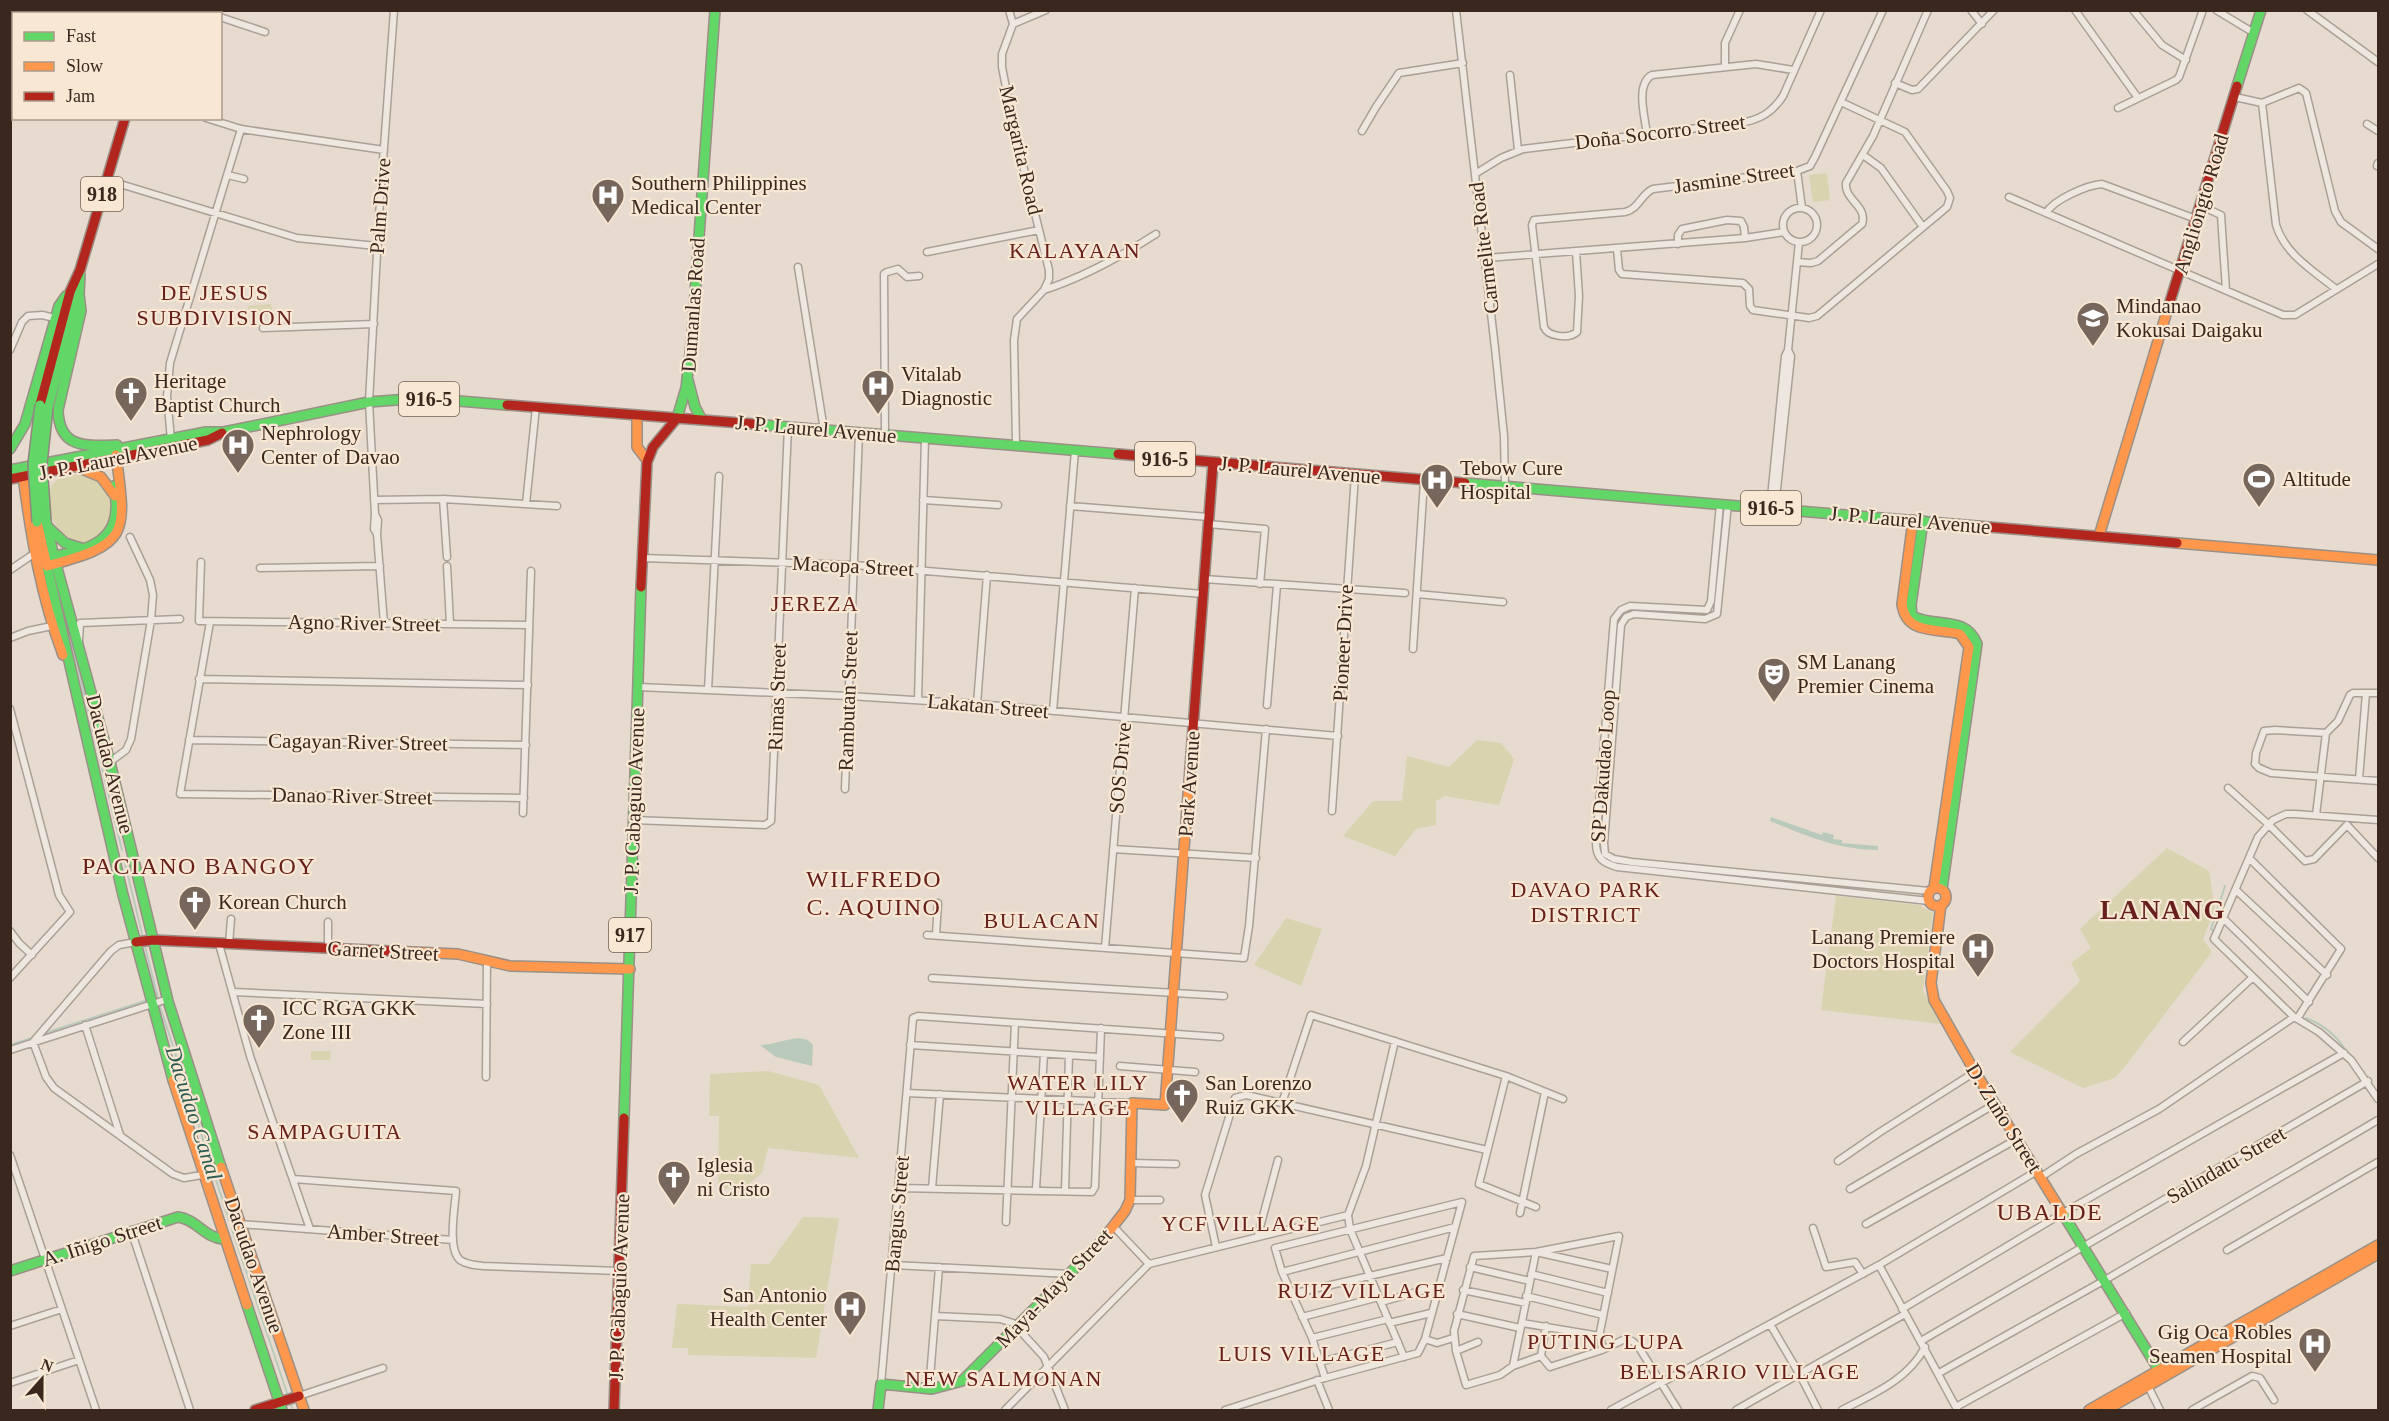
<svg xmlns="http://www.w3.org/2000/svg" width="2389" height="1421" font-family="Georgia,serif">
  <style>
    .green { fill: #d9d3b0 }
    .water { fill: #b9cabd }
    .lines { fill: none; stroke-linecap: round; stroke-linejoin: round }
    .stream { stroke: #b9cabd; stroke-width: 2 }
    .street-casing { stroke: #aba096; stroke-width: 9 }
    .fast-casing { stroke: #9b9087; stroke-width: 12 }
    .slow-casing { stroke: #9b9087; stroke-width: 12 }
    .jam-casing { stroke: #9b9087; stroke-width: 12 }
    .street { stroke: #eee7df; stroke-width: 6 }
    .fast { stroke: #63d668; stroke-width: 9 }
    .slow { stroke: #ff974d; stroke-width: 9 }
    .jam { stroke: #b3261e; stroke-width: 9 }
    .fast-bridge-casing { stroke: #90867e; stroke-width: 12; stroke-linecap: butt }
    .fast-bridge { stroke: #63d668; stroke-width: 9 }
    .labels { text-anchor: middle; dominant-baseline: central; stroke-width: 4.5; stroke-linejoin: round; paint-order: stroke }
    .shield { fill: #f7e7d3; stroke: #736154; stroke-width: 1.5 }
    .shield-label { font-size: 20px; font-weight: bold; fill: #3a271e }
    .street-label { font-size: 21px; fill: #3a271e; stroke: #f7e7d3 }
    .poi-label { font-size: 21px; fill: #3a271e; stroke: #f7e7d3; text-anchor: start }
    .neighbourhood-label { font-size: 22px; letter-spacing: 1.5px; fill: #68201c; stroke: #f7e7d3 }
    .water-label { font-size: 22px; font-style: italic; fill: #2d5a51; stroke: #f7e7d3 }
    .quarter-label { font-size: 24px; letter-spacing: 1.5px; fill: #68201c; stroke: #f7e7d3 }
    .district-label { font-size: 27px; font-weight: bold; letter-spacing: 1.5px; fill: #68201c; stroke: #f7e7d3 }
  </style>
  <rect width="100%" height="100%" fill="#e6dbce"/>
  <path class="green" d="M1827,173l3,27 -17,2 -4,-27z
    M271,304l2,10 -23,3 -2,-11z
    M81,474c41,8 40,69 -1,69 -28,0 -55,-72 1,-69z
    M1477,740l24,3 13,16 -15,46 -54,-9 -9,5v24l-20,4 -21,27 -52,-20 30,-35h29l5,-45 42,11z
    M2167,848l42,23 6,38 -12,30 9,13 -85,112 -12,14 -32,10 -73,-36 70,-71 -9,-18 20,-15 -11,-19z
    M1836,896l83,9 14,8 -10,77 18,34 -120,-14z
    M1286,918l36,11 -21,57 -47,-21z
    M311,1051h20l-1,9h-19z
    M768,1071l51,14 40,73 -91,-10 -6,25 -19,16 -25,-1 1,-72h-10l1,-42z
    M803,1217l36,1 -23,140 -128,-3v-7h-16l5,-44 71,3 3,-43h18z"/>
  <path class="water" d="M1771,817l51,18 1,-3 11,3 -1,4 9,1v3l36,3v4c-39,0 -72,-14 -108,-29z
    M799,1038l9,2 5,5 -1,21 -36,-9 -16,-12c13,0 25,-6 39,-7z"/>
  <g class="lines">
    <path class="stream" d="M72,644l50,206
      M124,859l18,75
      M2214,932l-3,-3 14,-43
      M145,947l13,51
      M160,1006l69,214
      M2306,1018c18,7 32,18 42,36
      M42,1034l103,-33
      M10,1045l22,-7
      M232,1229l55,164
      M291,1405l2,5"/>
    <defs>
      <path id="street" d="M201,10l9,4
        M1009,10l4,14
        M1456,10l39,338 9,88 1,51
        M1971,10l11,14
        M2075,10l63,88
        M2133,10l29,35 24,15
        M2216,10l38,23
        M2307,10l71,52
        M220,17l45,15
        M1013,24l-11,30v13l12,62 35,141v9l-5,11 -27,29 -3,21 2,105
        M1013,24l33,-14
        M10,53l4,1
        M10,62l4,1
        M1725,67v-24l15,-33
        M1510,75l8,75
        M1895,83l17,7 6,-1 76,-79
        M2235,97l27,6 37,-15 7,5 29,118 6,11 37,27
        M2262,103l14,122c9,29 36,45 60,64
        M2118,108l58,-28 3,-3 24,-67
        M206,118l35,11 143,21
        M2367,124l11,7
        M1362,131l14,-24 23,-34 64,-10
        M1647,134c-2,-16 -12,-50 5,-59l104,-11 37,6
        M1863,155l18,13 42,59
        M2377,166l1,-3
        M1797,171l5,37
        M1475,174l26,-16 22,-9 217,-26c19,-3 32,-10 43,-27l38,-86
        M228,175l16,4
        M107,180l190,58 80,8
        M2009,197l274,118h12l83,-51
        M2201,206l20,9 5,75
        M1783 225a17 17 0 1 1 34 0a17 17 0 1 1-34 0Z
        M2046,213c7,-13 41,-28 56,-29l94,35
        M1678,244v-9l4,-6 45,-9 14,1 3,6 1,11
        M1617,249l2,21 3,4 121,9 6,6 1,17 3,4 56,8 8,-2 130,-109 3,-9 -3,-7 -42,-59 -64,-30
        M927,252l112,-22
        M1576,252l3,44 -2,36c-8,7 -29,5 -33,-5l-12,-102 2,-5 91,-8c14,-3 16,-18 28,-23l144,-18 13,-5 5,-9 68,-147
        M1486,258l259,-20 39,-6
        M1797,262l14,1 7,-2 44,-37c6,-18 -18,-24 -16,-41l27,-47 55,-126
        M798,267l26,163
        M1044,290c40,-13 76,-33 112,-56
        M263,328l111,-4
        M10,350l12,-28 6,-6 14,-1 17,4
        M885,435l-1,-161 3,-2 11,-3 9,8 12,-1
        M171,440l-4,-44 3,-33 71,-234
        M443,499l4,58
        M374,500l69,-1 114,7
        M923,500l75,5
        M526,504l10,-97
        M1720,504l-9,97 -4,9 -77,-4 -9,4 -7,9 -18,224c0,15 7,20 21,24l312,34
        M1728,504l-11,110 -12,5 -71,-5 -8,3 -5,8 -17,218 1,11 9,5 18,3 297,29
        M1070,506l139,11
        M1770,508l15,-152 3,-6
        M1775,508l16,-152 -3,-6 11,-108
        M375,514l3,6 -1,14
        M1208,524l57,5 -5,55
        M642,558l212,7 349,29
        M201,562l-2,59 330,4
        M447,566l3,58
        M260,568l120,-2
        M10,570l25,-17
        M1204,579l201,14
        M1417,594l86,8
        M210,622l-30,172 344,4
        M384,624l-7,-90 -3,-5 1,-15 -6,-112 10,-186 15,-206
        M10,638l18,-7 24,-5
        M79,641l1,-18 100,-4
        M1413,649l11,-168
        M199,679l329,6
        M638,687l211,9 128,8 361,32
        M708,690l11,-214
        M918,700l7,-262
        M977,704l10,-129
        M1267,705l10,-120
        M10,709l49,186 11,17 -60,66
        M1053,711l22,-260
        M2326,733l-51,-3 -11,1 -8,22 -1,11 4,4 12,5 107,8
        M189,740l337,5
        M110,762l16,-12 5,-11 20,-119 2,-25 -3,-15 -20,-43
        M2359,779l7,-86
        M2228,788l40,36 37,37 9,-2 33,-34
        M845,789l14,-356
        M1332,811l23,-336
        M523,813l8,-242
        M2316,815l10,-82 12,-12 12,-26 3,-2h25
        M633,820l132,5 6,-4 17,-394
        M2378,820l-83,-6h-9l-13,6 -15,17 -44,102 80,78 25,15 32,28 27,39
        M2347,825l31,33
        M1113,849l143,9
        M2249,858l92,91 -44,70
        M2236,890l91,85
        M2223,918l86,84
        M328,922v27
        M10,931l9,12 13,12
        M927,935l317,23 5,-32 17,-197
        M936,935l2,-32
        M136,942l-17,3 -8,6 -78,91 13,35 8,11 119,86 11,4 18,-3
        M219,944l31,112 60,173
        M229,944l2,-25
        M1105,948l30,-360
        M932,978l292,18
        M233,992l254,12
        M85,1025l35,110
        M1395,1041l-29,125 -18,49 2,14 54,128
        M2183,1042l70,-65
        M910,1045l189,12
        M10,1050l158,-51
        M1120,1066l75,6
        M1506,1076l-27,108 57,23
        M486,1077l1,-116
        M907,1093l225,10
        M1282,1103l29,-88 195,61 57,23
        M10,1155l86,255
        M1838,1161l42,-29 95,-60
        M1131,1163l45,1
        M2041,1177l35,-23 83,-45 135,-92
        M293,1179l163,12c-1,16 -9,58 4,69 7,5 15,5 23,6l136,5
        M899,1188l193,4 3,-5 6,-159
        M932,1188l8,-94
        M1036,1189l8,-135
        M1850,1189l145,-85
        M1065,1191l4,-136
        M1130,1200h30
        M1520,1213l25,-121
        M1006,1222l9,-199
        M240,1224l213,16
        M1866,1224l151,-85
        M1114,1227l35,37
        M1813,1228l13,39 29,-5 8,12
        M131,1230l59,180
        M1258,1235l20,-75
        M1216,1247l-11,-52 30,-97 11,-3 241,55
        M2227,1250l151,-88
        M893,1265l177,9
        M1879,1265l78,144
        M1470,1267l60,14
        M1282,1272l173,-45
        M1531,1274l77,19
        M1463,1290l63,13
        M1292,1294l155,-36
        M1526,1296l77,19
        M1381,1302l57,-16
        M1902,1309l161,-96 281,-160
        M1457,1314l63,14
        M935,1316l65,3 13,4 31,34 21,53
        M1302,1317l77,-20
        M1389,1323l42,-10
        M1522,1323l78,13
        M1770,1324l30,51 18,35
        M10,1326l52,-17
        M1546,1326l-5,30 -28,10 -13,9 -34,10 -10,-34 -2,-20 20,-75 62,-4 83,-16 -19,96 2,18
        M1312,1338l76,-19
        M1425,1339l12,4 16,-5
        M1921,1341l447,-260
        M1456,1351l22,-9
        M1541,1356l9,11 52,-17 23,-11 7,2 6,5 40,64
        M1320,1362l78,-20
        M1513,1366l23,-114 76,17
        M1939,1373l166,-93 273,-160
        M1317,1380l12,30
        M10,1383l69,-23
        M881,1384l32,-366 5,-2 302,21
        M2147,1384l13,26
        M929,1390l10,-123
        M299,1396l84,-28
        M1956,1407l170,-94
        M1005,1410l144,-146 199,-49
        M1225,1410l100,-32 93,-25 7,-14 37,-137 -187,46 7,24 30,66 13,40
        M1611,1410l268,-145 158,-94
        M1736,1410l169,-96
        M1842,1410c31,-16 66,-30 83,-63
        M2192,1410l60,-34 8,2 14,22"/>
      <path id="fast" d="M2237,86l24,-76
        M79,294l2,17 -23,99c1,39 28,36 59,35
        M688,380l7,27 7,13
        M48,407l31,-113 1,-19
        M677,418l9,-30 6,-52 23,-326
        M754,424l364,30
        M10,449l15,-25 34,-118 7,-10
        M10,470l196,-38h18l145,-30 54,-4 84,7
        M1465,483l512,43
        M46,521l9,41
        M1923,521l-12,84 1,11c24,12 54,-1 65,28l-35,245
        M48,527l17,16 16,5
        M45,558c47,-9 80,-16 69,-72
        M56,564l54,198 58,239 53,166
        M47,566l76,329 50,185
        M624,1118l17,-531
        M2063,1214l99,161
        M10,1271l168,-54c18,2 27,21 45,22
        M247,1305l35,105
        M878,1410l3,-26 51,5 30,-8 139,-139"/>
      <path id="slow" d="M155,14l1,-4
        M637,415v32l10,13
        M77,467l24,10 14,19
        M23,476c8,61 18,121 40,179
        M1913,520l-11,84c4,31 34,24 58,30l9,13 -35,241
        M37,522l10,44c82,-22 80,-30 69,-111
        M2099,536l69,-228
        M2177,543l201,17
        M1928 897a9 9 0 1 1 18 0a9 9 0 1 1-18 0Z
        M1941,905l-10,78 3,17 41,72 88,142
        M391,951l67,3 52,12 120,3
        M173,1080l74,225
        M221,1167l83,243
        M1101,1242l24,-31 5,-11 2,-97 33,2 25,-337
        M2089,1410l289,-165
        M2106,1410l272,-156"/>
      <path id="jam" d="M2168,308l69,-222
        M40,405l30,-113 10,-22 45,-152
        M507,405l247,19
        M1118,454l347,29
        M10,479l198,-39 14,-7
        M1977,526l200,17
        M641,587l6,-125 6,-15 24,-29
        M1190,768l23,-305
        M136,942l17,-2 238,11
        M255,1410l44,-14
        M614,1410l10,-292"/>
    </defs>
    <use href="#street" class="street-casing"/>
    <use href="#fast" class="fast-casing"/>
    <use href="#slow" class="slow-casing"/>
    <use href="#jam" class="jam-casing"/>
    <use href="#street" class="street"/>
    <use href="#fast" class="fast"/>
    <use href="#slow" class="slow"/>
    <use href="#jam" class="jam"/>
    <defs>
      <path id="fast-bridge" d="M46,521l-4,-57 6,-57
        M37,522l-4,-58 7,-59"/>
    </defs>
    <use href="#fast-bridge" class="fast-bridge-casing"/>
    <use href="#fast-bridge" class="fast-bridge"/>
  </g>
  <defs>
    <symbol id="hospital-pin" viewBox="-11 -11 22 30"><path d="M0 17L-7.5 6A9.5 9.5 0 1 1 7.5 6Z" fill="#76665c" stroke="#f7e7d3"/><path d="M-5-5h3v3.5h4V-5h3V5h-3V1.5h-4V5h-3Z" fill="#fff"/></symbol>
    <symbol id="university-pin" viewBox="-11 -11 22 30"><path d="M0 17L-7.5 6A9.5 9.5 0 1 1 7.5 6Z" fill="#76665c" stroke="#f7e7d3"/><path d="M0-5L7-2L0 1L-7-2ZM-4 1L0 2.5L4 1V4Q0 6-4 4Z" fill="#fff"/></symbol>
    <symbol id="church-pin" viewBox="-11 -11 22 30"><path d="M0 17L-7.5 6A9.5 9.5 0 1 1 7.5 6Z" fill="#76665c" stroke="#f7e7d3"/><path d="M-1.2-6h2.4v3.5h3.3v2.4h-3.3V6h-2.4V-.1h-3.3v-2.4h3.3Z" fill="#fff"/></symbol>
    <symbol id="stadium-pin" viewBox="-11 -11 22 30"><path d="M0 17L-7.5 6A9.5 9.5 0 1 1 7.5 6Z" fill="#76665c" stroke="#f7e7d3"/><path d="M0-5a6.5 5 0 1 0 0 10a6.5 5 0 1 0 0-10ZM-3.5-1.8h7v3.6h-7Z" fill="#fff"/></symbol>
    <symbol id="theatre-pin" viewBox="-11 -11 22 30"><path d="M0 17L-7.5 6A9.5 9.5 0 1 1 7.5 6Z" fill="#76665c" stroke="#f7e7d3"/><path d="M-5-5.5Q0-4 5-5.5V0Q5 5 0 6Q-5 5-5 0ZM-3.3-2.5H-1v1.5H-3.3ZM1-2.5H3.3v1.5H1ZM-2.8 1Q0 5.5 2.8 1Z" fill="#fff"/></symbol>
  </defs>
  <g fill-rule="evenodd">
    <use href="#hospital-pin" x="589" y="176" width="38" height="52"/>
    <use href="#university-pin" x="2074" y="299" width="38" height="52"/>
    <use href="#hospital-pin" x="859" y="367" width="38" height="52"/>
    <use href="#church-pin" x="112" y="374" width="38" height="52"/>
    <use href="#hospital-pin" x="219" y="426" width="38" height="52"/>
    <use href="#stadium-pin" x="2240" y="460" width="38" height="52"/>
    <use href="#hospital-pin" x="1418" y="461" width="38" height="52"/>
    <use href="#theatre-pin" x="1755" y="655" width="38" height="52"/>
    <use href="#church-pin" x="176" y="883" width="38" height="52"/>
    <use href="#hospital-pin" x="1959" y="930" width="38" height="52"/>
    <use href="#church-pin" x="240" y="1001" width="38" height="52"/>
    <use href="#church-pin" x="1163" y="1076" width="38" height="52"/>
    <use href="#church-pin" x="655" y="1158" width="38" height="52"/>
    <use href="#hospital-pin" x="831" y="1288" width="38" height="52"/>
    <use href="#hospital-pin" x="2296" y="1325" width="38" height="52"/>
  </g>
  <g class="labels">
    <g class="shield">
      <rect x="81" y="177" width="42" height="34" rx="4.5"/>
      <rect x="399" y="382" width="60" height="34" rx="4.5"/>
      <rect x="1135" y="442" width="60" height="34" rx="4.5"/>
      <rect x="1741" y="491" width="60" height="34" rx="4.5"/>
      <rect x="609" y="918" width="42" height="34" rx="4.5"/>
    </g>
    <g class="shield-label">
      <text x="102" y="194">918</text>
      <text x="429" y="399">916-5</text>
      <text x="1165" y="459">916-5</text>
      <text x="1771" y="508">916-5</text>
      <text x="630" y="935">917</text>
    </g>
    <g class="street-label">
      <text transform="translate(1660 132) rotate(-7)">Doña Socorro Street</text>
      <text transform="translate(1021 150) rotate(77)">Margarita Road</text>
      <text transform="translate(1734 178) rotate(-8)">Jasmine Street</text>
      <text transform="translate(2201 204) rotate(-73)">Angliongto Road</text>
      <text transform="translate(380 206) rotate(-86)">Palm Drive</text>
      <text transform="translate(1484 248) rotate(-97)">Carmelite Road</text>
      <text transform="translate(693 305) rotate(-86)">Dumanlas Road</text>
      <text transform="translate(816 429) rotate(5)">J. P. Laurel Avenue</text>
      <text transform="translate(118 458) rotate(-11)">J. P. Laurel Avenue</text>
      <text transform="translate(1300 470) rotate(5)">J. P. Laurel Avenue</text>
      <text transform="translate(1910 520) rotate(5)">J. P. Laurel Avenue</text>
      <text transform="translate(853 566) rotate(3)">Macopa Street</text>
      <text transform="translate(364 623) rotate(1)">Agno River Street</text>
      <text transform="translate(1343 643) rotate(-87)">Pioneer Drive</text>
      <text transform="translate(777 697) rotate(-88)">Rimas Street</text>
      <text transform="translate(848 701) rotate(-88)">Rambutan Street</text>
      <text transform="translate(988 706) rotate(5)">Lakatan Street</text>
      <text transform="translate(358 742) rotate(1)">Cagayan River Street</text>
      <text transform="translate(110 764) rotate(76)">Dacudao Avenue</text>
      <text transform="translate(1603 766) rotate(-86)">SP Dakudao Loop</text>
      <text transform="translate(1120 768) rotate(-85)">SOS Drive</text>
      <text transform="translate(1189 784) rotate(-86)">Park Avenue</text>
      <text transform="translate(352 796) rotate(1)">Danao River Street</text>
      <text transform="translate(634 801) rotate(-88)">J. P. Cabaguio Avenue</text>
      <text transform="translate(383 951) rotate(3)">Garnet Street</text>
      <text transform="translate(2004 1118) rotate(58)">D. Zuño Street</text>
      <text transform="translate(2226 1165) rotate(-30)">Salindatu Street</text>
      <text transform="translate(897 1214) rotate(-85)">Bangus Street</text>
      <text transform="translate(383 1235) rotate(4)">Amber Street</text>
      <text transform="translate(102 1241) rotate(-18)">A. Iñigo Street</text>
      <text transform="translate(254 1265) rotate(71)">Dacudao Avenue</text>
      <text transform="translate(619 1287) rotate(-88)">J. P. Cabaguio Avenue</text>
      <text transform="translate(1054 1288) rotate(-46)">Maya-Maya Street</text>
    </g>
    <g class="poi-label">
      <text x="631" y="183">Southern Philippines<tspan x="631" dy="24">Medical Center</tspan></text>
      <text x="2116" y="306">Mindanao<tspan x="2116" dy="24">Kokusai Daigaku</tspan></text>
      <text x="901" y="374">Vitalab<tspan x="901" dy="24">Diagnostic</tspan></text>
      <text x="154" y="381">Heritage<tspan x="154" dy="24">Baptist Church</tspan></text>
      <text x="261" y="433">Nephrology<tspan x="261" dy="24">Center of Davao</tspan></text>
      <text x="1460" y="468">Tebow Cure<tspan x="1460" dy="24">Hospital</tspan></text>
      <text x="2282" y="479">Altitude</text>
      <text x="1797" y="662">SM Lanang<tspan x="1797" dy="24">Premier Cinema</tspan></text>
      <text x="218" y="902">Korean Church</text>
      <text x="1955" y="937" text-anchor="end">Lanang Premiere<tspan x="1955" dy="24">Doctors Hospital</tspan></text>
      <text x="282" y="1008">ICC RGA GKK<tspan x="282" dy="24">Zone III</tspan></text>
      <text x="1205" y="1083">San Lorenzo<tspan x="1205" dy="24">Ruiz GKK</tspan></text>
      <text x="697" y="1165">Iglesia<tspan x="697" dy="24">ni Cristo</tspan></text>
      <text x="827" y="1295" text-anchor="end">San Antonio<tspan x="827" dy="24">Health Center</tspan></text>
      <text x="2292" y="1332" text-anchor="end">Gig Oca Robles<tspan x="2292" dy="24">Seamen Hospital</tspan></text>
    </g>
    <g class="neighbourhood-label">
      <text x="1075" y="250">KALAYAAN</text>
      <text x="215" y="292">DE JESUS<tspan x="215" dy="25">SUBDIVISION</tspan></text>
      <text x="815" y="603">JEREZA</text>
      <text x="1586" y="889">DAVAO PARK<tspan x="1586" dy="25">DISTRICT</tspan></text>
      <text x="1042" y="920">BULACAN</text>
      <text x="1078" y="1082">WATER LILY<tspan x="1078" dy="25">VILLAGE</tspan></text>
      <text x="325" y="1131">SAMPAGUITA</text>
      <text x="1241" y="1223">YCF VILLAGE</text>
      <text x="1362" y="1290">RUIZ VILLAGE</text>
      <text x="1606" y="1341">PUTING LUPA</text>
      <text x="1302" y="1353">LUIS VILLAGE</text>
      <text x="1740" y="1371">BELISARIO VILLAGE</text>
      <text x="1004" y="1378">NEW SALMONAN</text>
    </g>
    <g class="water-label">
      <text transform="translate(194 1113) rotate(72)">Dacudao Canal</text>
    </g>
    <g class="quarter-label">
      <text x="199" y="866">PACIANO BANGOY</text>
      <text x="874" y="879">WILFREDO<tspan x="874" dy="28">C. AQUINO</tspan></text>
      <text x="2050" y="1212">UBALDE</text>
    </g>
    <g class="district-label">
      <text x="2163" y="910">LANANG</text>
    </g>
  </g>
  <rect width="2389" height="1421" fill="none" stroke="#3a271e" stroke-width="24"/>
  <rect x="12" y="12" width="210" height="108" fill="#f7e7d3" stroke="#ab9a8b" stroke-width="1.5"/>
  <rect x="24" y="32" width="30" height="9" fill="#63d668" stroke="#ab9a8b" stroke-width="1.5"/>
  <text x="66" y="42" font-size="18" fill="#3a271e">Fast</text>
  <rect x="24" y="62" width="30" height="9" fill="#ff974d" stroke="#ab9a8b" stroke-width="1.5"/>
  <text x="66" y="72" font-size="18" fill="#3a271e">Slow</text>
  <rect x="24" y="92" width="30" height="9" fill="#b3261e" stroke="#ab9a8b" stroke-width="1.5"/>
  <text x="66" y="102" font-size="18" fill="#3a271e">Jam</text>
  <g transform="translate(42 1379) rotate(21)" stroke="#f7e7d3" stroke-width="4.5" paint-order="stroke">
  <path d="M0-4.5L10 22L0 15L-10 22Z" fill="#3a271e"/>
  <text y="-9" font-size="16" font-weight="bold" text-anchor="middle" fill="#3a271e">N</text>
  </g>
</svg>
